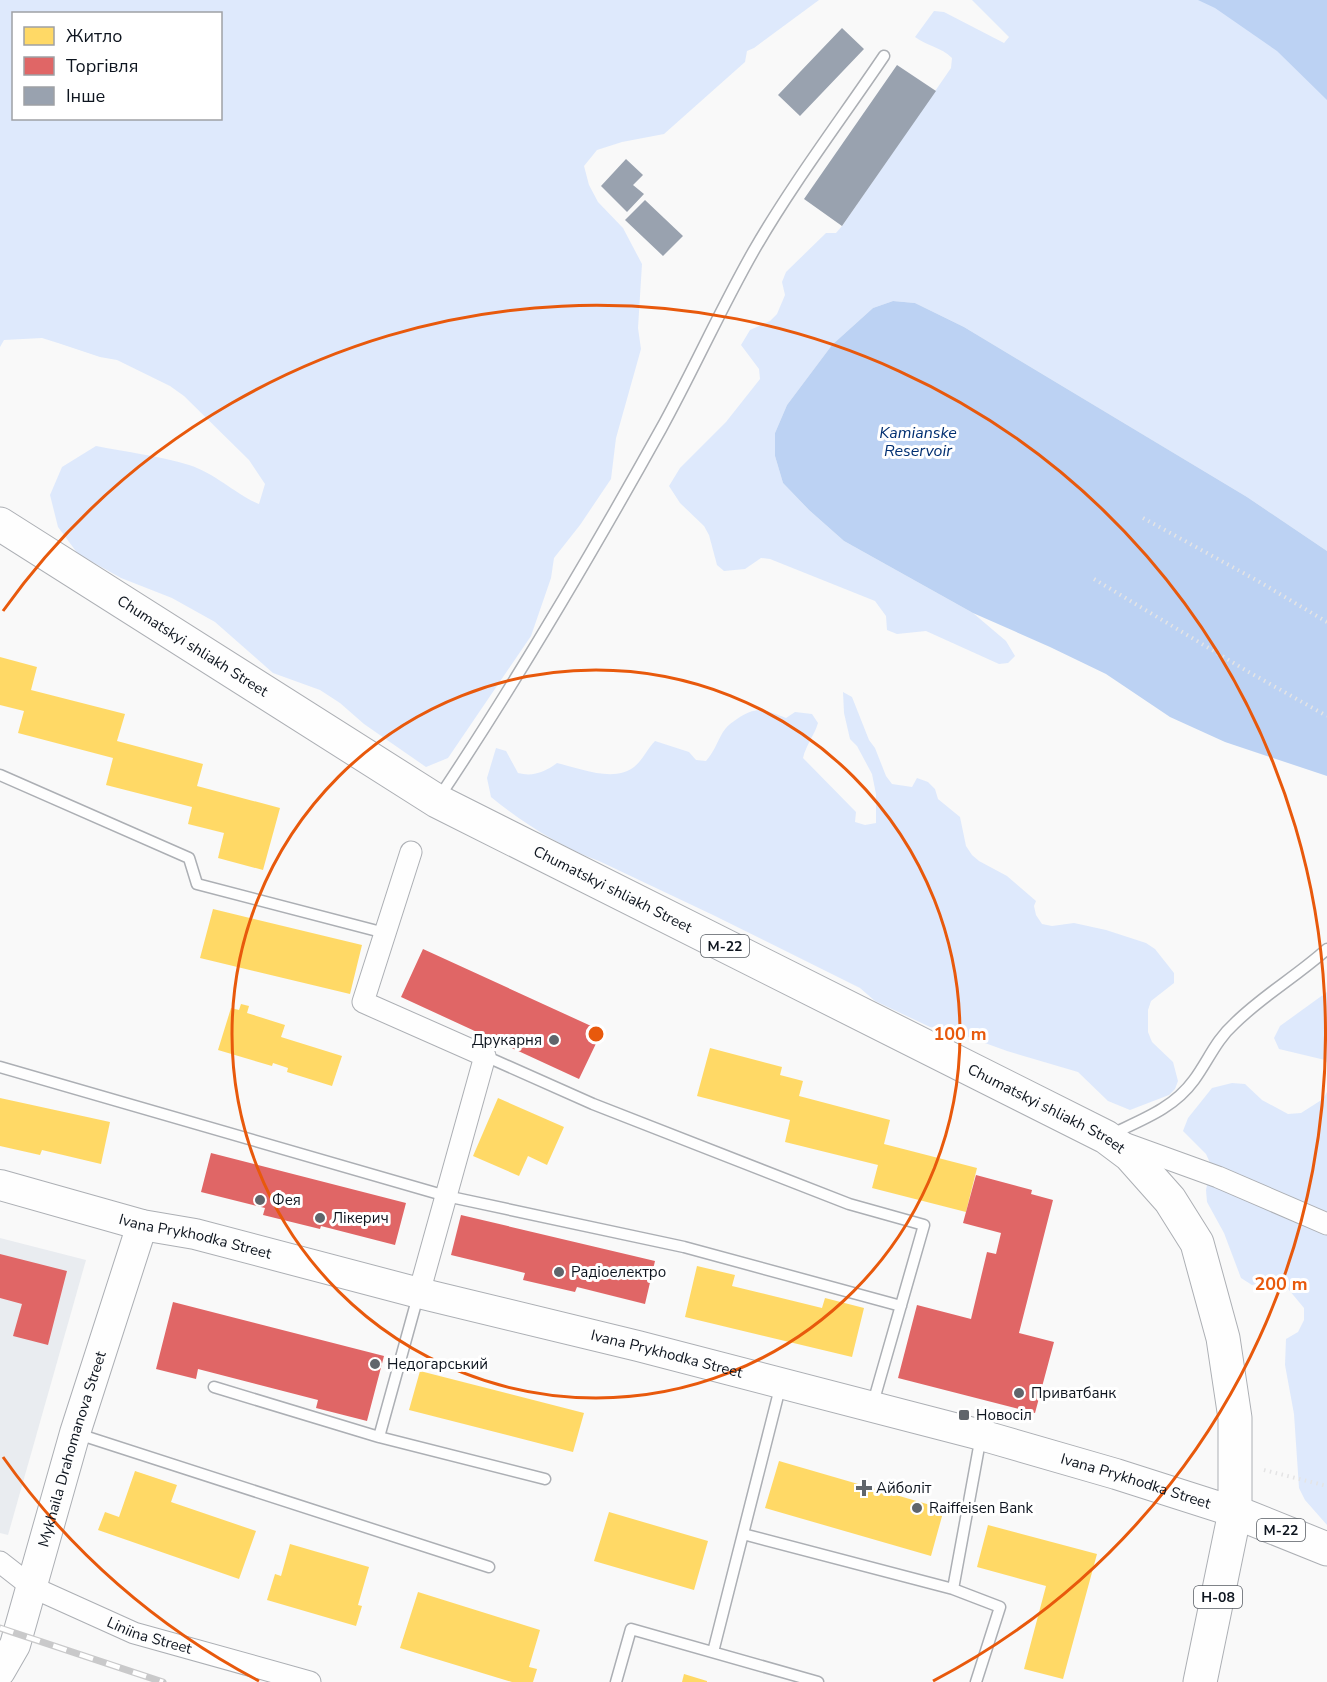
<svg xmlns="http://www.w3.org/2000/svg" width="1327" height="1682" font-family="'Nunito Sans',sans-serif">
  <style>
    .built { fill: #e9ecf0 }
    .green { fill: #dee9fc; fill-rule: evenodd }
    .water { fill: #bcd2f3 }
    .homes { fill: #ffd966 }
    .shops { fill: #e06666 }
    .building { fill: #99a2af }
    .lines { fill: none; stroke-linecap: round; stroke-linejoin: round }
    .lane-casing { stroke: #acafb4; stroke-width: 13 }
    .street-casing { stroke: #acafb4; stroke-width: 23 }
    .secondary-casing { stroke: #acafb4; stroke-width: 32 }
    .primary-casing { stroke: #acafb4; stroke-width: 35 }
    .highway-casing { stroke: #acafb4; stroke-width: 35 }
    .path { stroke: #e4e4e5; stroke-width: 4; stroke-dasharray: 1.5 4.5; stroke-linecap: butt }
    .lane { stroke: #fefefe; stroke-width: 10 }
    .street { stroke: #fefefe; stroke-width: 21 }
    .secondary { stroke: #fefefe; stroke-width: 30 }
    .primary { stroke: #fefefe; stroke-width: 33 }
    .highway { stroke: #fefefe; stroke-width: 33 }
    .rail-casing { stroke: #c9c9ca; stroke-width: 7 }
    .rail { stroke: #fff; stroke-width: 4.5; stroke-dasharray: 14; stroke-linecap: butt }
    .ring { fill: none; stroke: #e8590c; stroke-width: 3 }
    .poi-dot { fill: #60656b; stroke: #fff; stroke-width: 2 }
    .labels { text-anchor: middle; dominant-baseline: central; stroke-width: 6; stroke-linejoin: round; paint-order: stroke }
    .shield { fill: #fff; stroke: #565b62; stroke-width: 1.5 }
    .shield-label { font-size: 14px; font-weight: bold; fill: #0e151f }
    .street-label { font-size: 15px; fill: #0e151f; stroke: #fff }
    .poi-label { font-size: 15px; fill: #0e151f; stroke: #fff; text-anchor: start }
    .water-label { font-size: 16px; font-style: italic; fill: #012f71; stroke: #fff }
    .centre { fill: #e8590c; stroke: #fff; stroke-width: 3 }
    .ring-label { font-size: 18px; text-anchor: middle; font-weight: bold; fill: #e8590c; stroke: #fff; stroke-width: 6; stroke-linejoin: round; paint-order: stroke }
  </style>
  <rect width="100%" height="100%" fill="#f9f9f9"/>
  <path class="built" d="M0,1238l86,22 -78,275 -8,-2z"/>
  <path class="green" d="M0,0h819l-65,48 -7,3 -2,11 -81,72 -42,8 -25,8 -13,16 5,19 9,17 25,26 19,36 -4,64 3,21 -25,89 -5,41 -31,46 -26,33 -3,20 -20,58 -83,122 -22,9 -62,-43 -24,-21 -20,-13 -47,-17 -58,-51 -43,-24 -51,-20 -43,-24 -20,-27 -8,-32 12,-28 34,-21c31,6 63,10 93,19 26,8 46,29 70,39l6,-20 -16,-24 -65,-64 -14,-10 -53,-26 -17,-3 -42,-14 -16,-5 -38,2 -4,7zM14,14h206v104h-206z
    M972,0h355v551l-80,-54 -283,-170 -49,-24 -22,-2 -20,7 -41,37 -45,60 -12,28v23l8,27 26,27 35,31 129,72 33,28 9,15 -7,7 -9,1 -73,-33 -29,3 -10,-4 -1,-14 -11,-15 -105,-42 -9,-1 -16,11 -21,2 -7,-6 -8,-30 -5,-9 -24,-23 -11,-17 11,-18 46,-46 34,-43 -1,-10 -18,-24 9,-15 20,-9 7,-7 8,-19 -3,-13 4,-10 40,-39h10l6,-7 109,-158 1,-10c-11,-11 -25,-12 -37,-21l19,-26 10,1 60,31 5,-6z
    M843,692l9,5 17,43 6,8 11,28 6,8 20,3 5,-9 11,4 7,7 3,10 22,18 6,29 6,9 7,6 28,15 29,25 -2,5 2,9 6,9 10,2 22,-3 32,7 40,13 9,6 19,24v10l-23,18 -3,9v22l4,10 21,20 5,19 -3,8 -6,6 -39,15 -22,-9 -30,-29 -71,-21 -58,-21 -19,-3 -55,-26 -15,-13 -147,-73 -114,-54c-38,-14 -76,-38 -108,-64l-4,-19 9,-30 10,3 12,22c15,4 27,-1 39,-10 22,5 57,20 77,4 9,-7 13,-18 21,-26l34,11 7,8 10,1c8,-9 11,-19 17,-29 4,-6 8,-9 14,-13 20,-14 28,-9 49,-1l9,-6 17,2 6,9c-4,13 -12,22 -15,35l53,54 -1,10 10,3 11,-2v-29l-4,-20 -15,-28 -7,-7 -6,-26z
    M1327,992v71l-2,-3 -46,-11 -5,-11 6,-12z
    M1232,1083l13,1 17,16 26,14 13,-1 22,-14 4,-7v433l-22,-25 -6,-12 -5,-74 -9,-49 1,-26 12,-7 6,-12v-12l-20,-24 -11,-5 -21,6 -11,-7 -17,-45 -17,-31 -1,-12 5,-25 -5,-11 -23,-23 5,-13 24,-30z"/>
  <path class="water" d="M1198,0h129v100l-50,-49 -62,-43z
    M893,301l22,2 49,24 283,170 80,54v225l-102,-34 -55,-25 -64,-43 -56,-27 -77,-34 -129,-72 -35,-31 -26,-27 -8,-27v-23l12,-28 45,-60 41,-37z"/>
  <path class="homes" d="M0,657l37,10 -6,23 94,24 -8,27 86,23 -6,22 83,22 -17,62 -45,-12 6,-25 -36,-9 4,-17 -86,-22 7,-27 -95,-25 6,-22 -24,-6z
    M213,909l149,36 -12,49 -150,-36z
    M241,1004l8,2 -2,7 38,12 -4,12 61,19 -10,30 -45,-14 1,-4 -15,-5 -1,3 -54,-16 13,-42 8,2z
    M710,1048l72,19 -2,8 23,6 -4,15 91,24 -6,24 93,24 -11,44 -94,-24 6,-23 -93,-23 5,-22 -93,-24z
    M0,1098l110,24 -9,42 -59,-14 -2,5 -40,-9z
    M498,1098l66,29 -17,38 -19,-9 -9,20 -46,-20z
    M697,1266l38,9 -3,11 90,22 3,-10 39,10 -12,49 -167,-40z
    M420,1371l164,42 -11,39 -164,-42z
    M779,1461l165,48 -13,47 -166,-48z
    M135,1471l42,14 -6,17 85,29 -17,48 -141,-49 7,-18 14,5z
    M609,1512l99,29 -14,49 -100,-29z
    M988,1525l109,29 -34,125 -39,-10 22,-83 -69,-19z
    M290,1544l79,23 -11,38 4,1 -6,20 -89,-26 8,-26 6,2z
    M418,1592l122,38 -11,37 8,2 -4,13h-21l-112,-34z
    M684,1674l23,7v1h-25z"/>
  <path class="shops" d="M423,949l179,82 -23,48 -178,-82z
    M211,1153l195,50 -11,42 -74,-19 -1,3 -57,-14 2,-7 -64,-16z
    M976,1175l56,15 -1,4 22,6 -34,133 35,9 -19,71 -137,-35 19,-73 54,14 16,-67 9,2 5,-21 -38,-10z
    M461,1215l194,46 -10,43 -68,-17 -2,5 -52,-12 2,-7 -74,-18z
    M0,1254l67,17 -19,74 -35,-9 9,-32 -22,-6z
    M173,1302l211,54 -17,65 -51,-13 2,-8 -120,-31 -2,10 -40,-10z"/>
  <path class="building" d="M842,28l22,21 -64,67 -22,-21z
    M897,65l39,26 -94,135 -38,-27z
    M626,159l17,16 -10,10 11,9 -17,18 -26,-26z
    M645,200l38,36 -20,20 -38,-36z"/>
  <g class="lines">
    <defs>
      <path id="lane" d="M0,775l189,83 8,26 188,49
        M438,799c80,-120 153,-244 223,-370 32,-58 59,-119 92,-177 39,-68 87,-131 131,-196
        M485,1056l108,48 256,100 75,21 -51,178
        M0,1067l446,129 238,51 217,59
        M1110,1135c31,-15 63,-26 84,-55 14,-19 22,-40 40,-56 28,-28 63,-48 93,-75
        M214,1387l165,50 166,42
        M78,1434l411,133
        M379,1437l39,-141
        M743,1534l210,55
        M713,1652l68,-268
        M616,1682l15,-53 187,53
        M976,1682l24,-75 -47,-18 28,-153"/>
      <g id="street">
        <path d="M411,852l-48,150 122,54 -66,237"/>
        <path d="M1124,1143l94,34 109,47"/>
        <path id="s1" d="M0,1562l32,25 102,46 176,49"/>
      </g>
      <g id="secondary">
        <path id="s2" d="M0,1185l142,40 53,9 224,59 219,53 343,89 135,39 119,38"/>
        <path id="s3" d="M0,1671l15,-26 60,-212 67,-208"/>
      </g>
      <path id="primary" d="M1200,1682l35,-170"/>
      <g id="highway">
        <path id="s4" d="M0,524l437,277 669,336 24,18 40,45 27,43 26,95 12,80v94l92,37"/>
      </g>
    </defs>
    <use href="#lane" class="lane-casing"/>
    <use href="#street" class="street-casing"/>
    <use href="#secondary" class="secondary-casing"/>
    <use href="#primary" class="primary-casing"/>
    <use href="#highway" class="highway-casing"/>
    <path class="path" d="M1143,518l115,63 69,41
      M1094,579l153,92 80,45
      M1264,1470l63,16"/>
    <use href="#lane" class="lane"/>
    <use href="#street" class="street"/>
    <use href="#secondary" class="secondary"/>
    <use href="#primary" class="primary"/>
    <use href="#highway" class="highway"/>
    <defs>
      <path id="rail" d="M0,1628l163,54"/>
    </defs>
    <use href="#rail" class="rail-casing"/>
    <use href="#rail" class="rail"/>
  </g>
  <g class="ring">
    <circle cx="596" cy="1034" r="364"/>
    <path d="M259 1681A729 729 0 0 1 3 1457M3 611A729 729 0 1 1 933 1681"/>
  </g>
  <g class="poi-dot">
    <circle cx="554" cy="1040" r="6"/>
    <circle cx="260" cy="1200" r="6"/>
    <circle cx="320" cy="1218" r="6"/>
    <circle cx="559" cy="1272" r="6"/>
    <circle cx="375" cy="1364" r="6"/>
    <circle cx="1019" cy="1393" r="6"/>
    <rect x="958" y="1409" width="12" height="12" rx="3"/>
    <path d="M861 1479h6v6h6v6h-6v6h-6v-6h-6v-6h6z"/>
    <circle cx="917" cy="1508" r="6"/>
  </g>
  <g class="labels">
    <g class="shield">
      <rect x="701" y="935" width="48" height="22" rx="4.5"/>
      <rect x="1257" y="1519" width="48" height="22" rx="4.5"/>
      <rect x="1194" y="1586" width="48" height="22" rx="4.5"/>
    </g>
    <g class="shield-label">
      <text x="725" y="946">М-22</text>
      <text x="1281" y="1530">М-22</text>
      <text x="1218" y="1597">Н-08</text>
    </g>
    <g class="street-label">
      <text stroke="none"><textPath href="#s4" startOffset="228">Chumatskyi shliakh Street</textPath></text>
      <text stroke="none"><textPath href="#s4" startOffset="714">Chumatskyi shliakh Street</textPath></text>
      <text stroke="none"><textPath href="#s4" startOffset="1200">Chumatskyi shliakh Street</textPath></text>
      <text stroke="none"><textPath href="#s2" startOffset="202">Ivana Prykhodka Street</textPath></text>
      <text stroke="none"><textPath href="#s2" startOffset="688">Ivana Prykhodka Street</textPath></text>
      <text stroke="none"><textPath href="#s3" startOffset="234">Mykhaila Drahomanova Street</textPath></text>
      <text stroke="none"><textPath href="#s2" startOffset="1174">Ivana Prykhodka Street</textPath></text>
      <text stroke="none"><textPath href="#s1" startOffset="168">Liniina Street</textPath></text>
    </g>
    <g class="poi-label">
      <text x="542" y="1040" text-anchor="end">Друкарня</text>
      <text x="272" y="1200">Фея</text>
      <text x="332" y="1218">Лікерич</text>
      <text x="571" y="1272">Радіоелектро</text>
      <text x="387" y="1364">Недогарський</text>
      <text x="1031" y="1393">Приватбанк</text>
      <text x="976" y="1415">Новосіл</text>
      <text x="876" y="1488">Айболіт</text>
      <text x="929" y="1508">Raiffeisen Bank</text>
    </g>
    <g class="water-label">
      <text x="918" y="433">Kamianske<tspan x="918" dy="18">Reservoir</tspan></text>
    </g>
  </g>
  <circle cx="596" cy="1034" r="9" class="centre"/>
  <g class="ring-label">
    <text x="960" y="1040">100 m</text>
    <text x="1281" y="1290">200 m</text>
  </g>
  <rect x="12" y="12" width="210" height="108" fill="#ffffff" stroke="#9fa1a5" stroke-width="1.5"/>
  <rect x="24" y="27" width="30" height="18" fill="#ffd966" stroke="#9fa1a5" stroke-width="1.5"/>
  <text x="66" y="42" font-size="18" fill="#0e151f">Житло</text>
  <rect x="24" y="57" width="30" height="18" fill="#e06666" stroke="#9fa1a5" stroke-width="1.5"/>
  <text x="66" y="72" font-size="18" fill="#0e151f">Торгівля</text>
  <rect x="24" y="87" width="30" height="18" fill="#99a2af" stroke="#9fa1a5" stroke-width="1.5"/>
  <text x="66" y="102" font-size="18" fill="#0e151f">Інше</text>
</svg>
